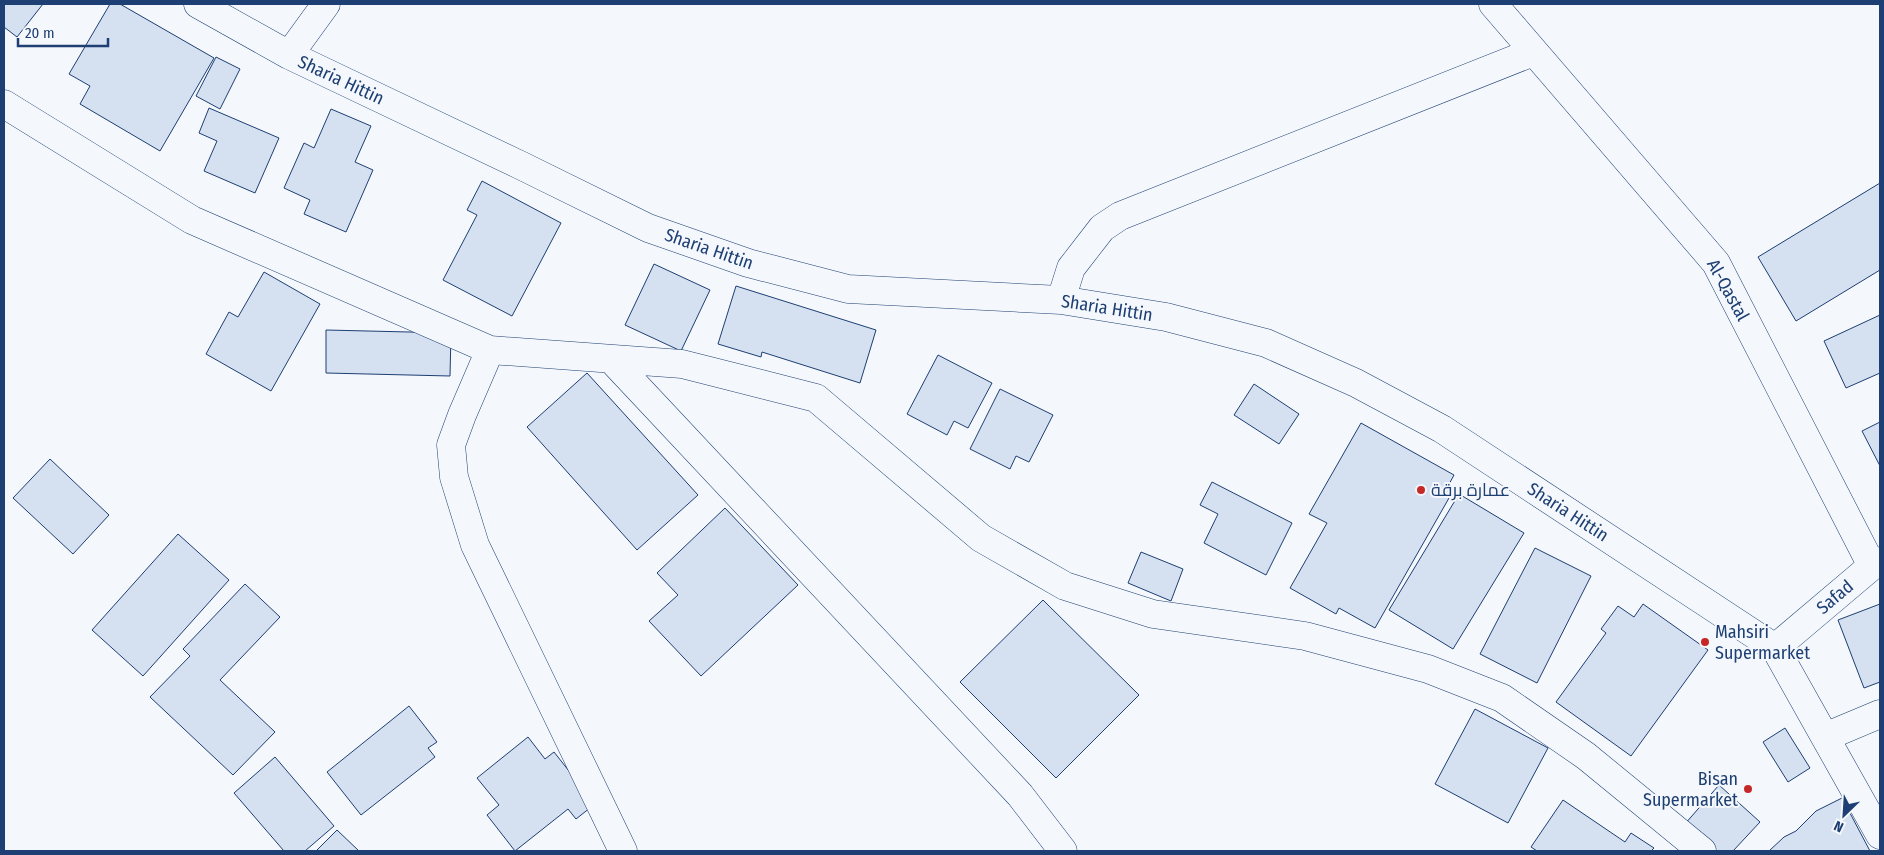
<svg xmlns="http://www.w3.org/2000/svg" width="1884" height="855" font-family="'Fira Sans Condensed',Cairo,sans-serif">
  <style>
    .building { fill: #d5e0f0; stroke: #1d3f73 }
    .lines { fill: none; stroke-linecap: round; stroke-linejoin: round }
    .minor-casing { stroke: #1d3f73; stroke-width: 29 }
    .minor { stroke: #f4f7fb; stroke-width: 28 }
    .poi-dot { fill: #c62828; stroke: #f4f7fb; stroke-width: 2 }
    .labels { text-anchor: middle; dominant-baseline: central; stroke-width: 4; stroke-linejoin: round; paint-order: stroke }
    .street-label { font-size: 18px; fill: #1d3f73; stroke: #f4f7fb }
    .poi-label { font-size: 18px; fill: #1d3f73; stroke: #f4f7fb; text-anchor: start }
  </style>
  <rect width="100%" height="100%" fill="#f4f7fb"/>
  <path class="building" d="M4,4h39l-26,33 -13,-10z
    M110,4h10l94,54 -54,93 -80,-47 10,-18 -21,-12z
    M216,57l24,12 -20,40 -24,-13z
    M209,108l70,30 -24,55 -51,-22 13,-30 -18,-8z
    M331,109l40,17 -16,36 18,8 -27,62 -42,-18 6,-14 -26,-12 20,-45 10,5z
    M482,181l79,42 -49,93 -69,-36 34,-65 -10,-5z
    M1880,183v87l-84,51 -38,-64z
    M654,264l56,26 -29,61 -56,-26z
    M264,272l56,32 -49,87 -65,-37 23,-42 9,5z
    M736,286l140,44 -16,53 -98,-31 -1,5 -43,-13z
    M1880,315v58l-34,15 -22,-47z
    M326,330l125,3 -1,43 -124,-3z
    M938,355l54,28 -24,45 -14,-7 -7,14 -40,-21z
    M587,373l111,122 -61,55 -110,-123z
    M1254,384l45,30 -20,30 -45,-29z
    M1000,389l53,26 -24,47 -13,-6 -6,13 -40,-20z
    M1880,422v44l-18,-35z
    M1361,423l93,52 -7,13 6,3 -78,137 -36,-20 -3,6 -46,-26 37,-65 -18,-9z
    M50,459l59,56 -36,39 -60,-56z
    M1212,482l80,41 -26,52 -62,-32 14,-29 -18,-9z
    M1459,494l65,39 -71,116 -64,-39z
    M725,508l73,77 -97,91 -52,-55 29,-26 -21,-22z
    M178,534l51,46 -86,96 -51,-46z
    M1535,548l56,28 -54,107 -57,-29z
    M1141,552l42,17 -12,32 -43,-18z
    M245,584l35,33 -60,63 55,52 -42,43 -83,-78 40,-41 -7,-7z
    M1043,600l96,95 -83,83 -96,-96z
    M1643,604l65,46 -77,106 -75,-54 50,-69 -5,-4 17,-23 16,11z
    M1880,604v78l-16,6 -26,-68z
    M409,706l28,36 -9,6 7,9 -74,58 -34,-43z
    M1475,709l73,39 -40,75 -73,-39z
    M1785,728l25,40 -22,14 -25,-40z
    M528,737l17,22 9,-7 41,52 -19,15 -8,-10 -53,42 -28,-36 12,-10 -22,-27z
    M275,757l59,69 -29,25h-21l-50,-58z
    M1719,785l41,37 -27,29h-19l-30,-26z
    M1842,798l28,53h-101l15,-14 12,-6 20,-20z
    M1563,800l62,42 6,-9 23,15 -3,3h-114l-6,-4z
    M337,830l22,21h-43z"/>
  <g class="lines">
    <defs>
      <path id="minor" d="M198,4l91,51 231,110 128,63 100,35 100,26 213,11 105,17 100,26 90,40 86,46 333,219 105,187
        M1493,4l223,259 156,303
        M289,55l37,-51
        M4,104l188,116 298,130 192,14 134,34 165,140 84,48 88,28 152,22 123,33 74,29 84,58 116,95
        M1061,300l10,-32 31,-40 18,-12 413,-164
        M490,350l-28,65 -11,30 3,32 21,68 148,306
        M611,359l409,436 43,56
        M1775,648l97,-82 8,-5
        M1825,737l55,-23"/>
    </defs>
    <use href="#minor" class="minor-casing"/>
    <use href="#minor" class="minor"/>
  </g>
  <g class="poi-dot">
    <circle cx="1421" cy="490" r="5"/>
    <circle cx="1705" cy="642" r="5"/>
    <circle cx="1748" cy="789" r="5"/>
  </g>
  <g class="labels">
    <g class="street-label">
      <text transform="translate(341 80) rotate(25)">Sharia Hittin</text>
      <text transform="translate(709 249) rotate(19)">Sharia Hittin</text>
      <text transform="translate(1728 290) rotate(61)">Al-Qastal</text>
      <text transform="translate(1107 308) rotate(9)">Sharia Hittin</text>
      <text transform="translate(1568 512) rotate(33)">Sharia Hittin</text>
      <text transform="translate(1835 597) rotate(-40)">Safad</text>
    </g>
    <g class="poi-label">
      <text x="1431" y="490">عمارة برقة</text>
      <text x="1715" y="632">Mahsiri<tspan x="1715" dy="21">Supermarket</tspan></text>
      <text x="1738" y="779" text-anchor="end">Bisan<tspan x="1738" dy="21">Supermarket</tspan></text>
    </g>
  </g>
  <rect width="1884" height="855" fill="none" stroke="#1d3f73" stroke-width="10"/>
  <g transform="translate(1844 815) rotate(205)" stroke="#f4f7fb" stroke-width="4" paint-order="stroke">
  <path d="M0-4L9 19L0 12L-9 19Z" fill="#1d3f73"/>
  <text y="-8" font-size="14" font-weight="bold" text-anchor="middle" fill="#1d3f73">N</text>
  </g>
  <path d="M18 38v8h90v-8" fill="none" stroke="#1d3f73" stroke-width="2.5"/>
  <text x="25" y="38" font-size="15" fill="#1d3f73" stroke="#f4f7fb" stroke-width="4" paint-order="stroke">20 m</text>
</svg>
